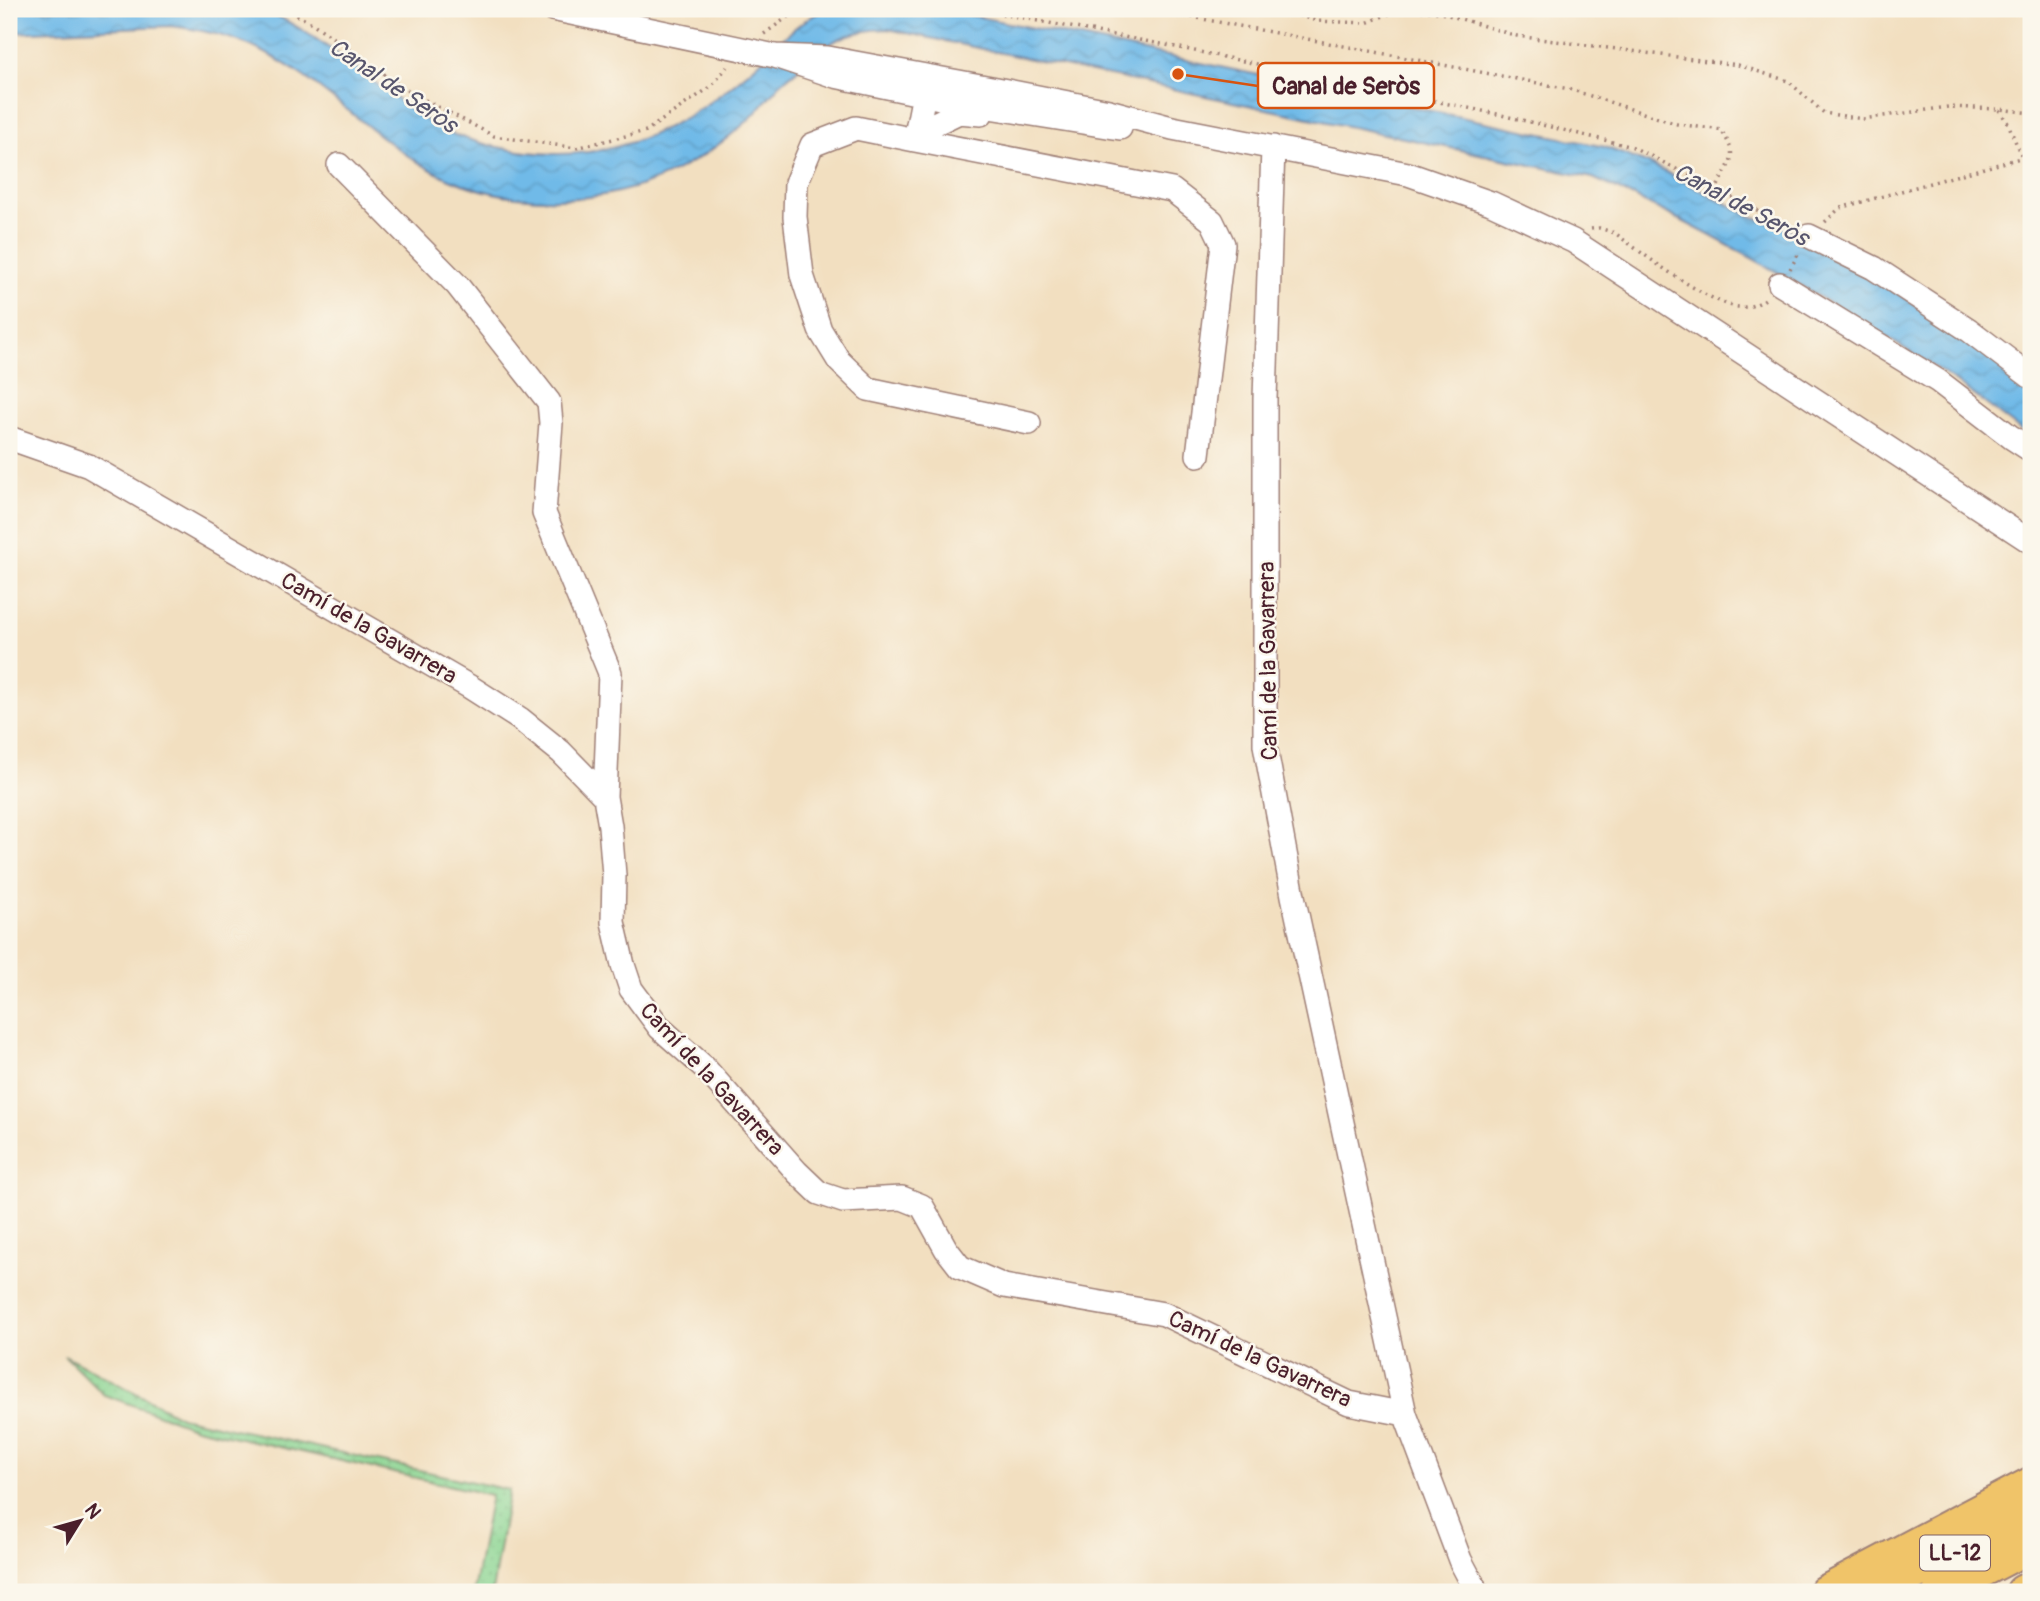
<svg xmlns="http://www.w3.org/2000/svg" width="2040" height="1601" font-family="Pangolin,sans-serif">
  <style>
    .grass { fill: url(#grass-dots); stroke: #6a7a5e; stroke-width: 2 }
    .water { fill: url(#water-waves); stroke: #5c6c8a; stroke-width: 2 }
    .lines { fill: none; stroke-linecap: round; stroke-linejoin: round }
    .minor-casing { stroke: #9e7f76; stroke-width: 26 }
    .highway-casing { stroke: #9e7f76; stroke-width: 37 }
    .path { stroke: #9e7f76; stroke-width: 3.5; stroke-dasharray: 2 5; stroke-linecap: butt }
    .minor { stroke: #fff; stroke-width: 23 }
    .highway { stroke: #f0c469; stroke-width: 33 }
    .labels { text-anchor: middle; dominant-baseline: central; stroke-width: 5; stroke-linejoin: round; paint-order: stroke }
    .shield { fill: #fbf7ec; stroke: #7f6065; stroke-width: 2 }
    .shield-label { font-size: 21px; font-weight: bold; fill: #4a1f2b }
    .street-label { font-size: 23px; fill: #4a1f2b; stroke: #fbf7ec }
    .water-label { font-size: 24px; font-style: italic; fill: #57556d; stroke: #fbf7ec }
    .leader { fill: none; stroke: #d8530f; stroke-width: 2.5 }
    .callout-dot { fill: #d8530f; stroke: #fbf7ec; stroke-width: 2.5 }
    .callout { fill: #fbf7ec; stroke: #d8530f; stroke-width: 2.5 }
    .callout-label { font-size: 24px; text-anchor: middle; font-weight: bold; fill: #4a1f2b }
  </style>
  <defs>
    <pattern id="grass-dots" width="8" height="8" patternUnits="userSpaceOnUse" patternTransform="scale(1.75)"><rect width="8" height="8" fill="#89d491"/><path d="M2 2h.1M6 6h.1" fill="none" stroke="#78b67d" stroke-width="1.8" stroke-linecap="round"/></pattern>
    <pattern id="water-waves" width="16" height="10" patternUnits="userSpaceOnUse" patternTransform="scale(1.75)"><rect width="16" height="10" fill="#6fbae8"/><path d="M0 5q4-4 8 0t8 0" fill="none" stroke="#629fc7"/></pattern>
  </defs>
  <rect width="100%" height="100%" fill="#fbf7ec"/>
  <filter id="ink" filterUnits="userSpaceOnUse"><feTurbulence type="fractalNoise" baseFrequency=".0143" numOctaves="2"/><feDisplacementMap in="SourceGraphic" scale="14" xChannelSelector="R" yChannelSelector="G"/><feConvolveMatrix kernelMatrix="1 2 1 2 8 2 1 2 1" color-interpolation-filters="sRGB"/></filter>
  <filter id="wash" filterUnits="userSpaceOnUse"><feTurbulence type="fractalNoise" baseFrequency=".00686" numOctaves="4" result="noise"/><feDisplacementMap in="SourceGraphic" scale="28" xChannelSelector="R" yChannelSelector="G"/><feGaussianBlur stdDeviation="1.57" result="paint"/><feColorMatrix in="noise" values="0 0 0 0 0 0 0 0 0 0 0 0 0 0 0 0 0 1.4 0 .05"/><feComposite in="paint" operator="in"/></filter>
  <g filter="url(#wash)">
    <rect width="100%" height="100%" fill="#f2dfc0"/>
    <path class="grass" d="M64,1355l117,62 328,73 -17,102h-19l18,-97 -295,-67 -92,-33z"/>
    <path class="water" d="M9,9h254c44,20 81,49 119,79 24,17 47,39 76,48 117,40 206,12 297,-70 22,-20 44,-49 75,-57 9,-2 22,0 32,0 26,0 53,0 79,0l664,138 49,19 97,50 52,19 156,96 72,54v53c-31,-23 -62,-48 -94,-69 -111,-71 -224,-137 -344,-191l-705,-149c-42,1 -58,12 -89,39 -7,7 -17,13 -23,21 -11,12 -20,25 -32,35 -46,41 -103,70 -166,74 -47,4 -96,-3 -139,-24 -68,-35 -118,-97 -188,-128 -25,-11 -54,-17 -81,-20l-161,7z"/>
  </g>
  <g filter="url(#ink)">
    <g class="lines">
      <defs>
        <path id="minor" d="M552,9l223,47 60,20 129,27 156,25
          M775,56l53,2 169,31 112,22 63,17 236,46 83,29 82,38 458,301
          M924,94l-9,46 257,50 40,31 11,23 -25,211
          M928,127l31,-15 22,2
          M915,140l-59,-12 -44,17 -16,38 -1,34 7,58 18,55 19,31 29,28 161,34
          M1273,147l-8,252v346l28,151 112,518 55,146 17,32
          M339,165l118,120 92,117 2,21 -7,90 66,160 -5,124
          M1809,236l65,32 95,62 62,47
          M1780,284l158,97 73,56 20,13
          M9,438l80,28 381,221 50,32 41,33 44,45 5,29 4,49 -1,47 10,43 8,24 29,39 44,39 93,105 22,21 24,8 59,-3 20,8 24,43 14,18 44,19 160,28 185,89 56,11"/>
        <path id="highway" d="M1826,1592l205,-108
          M1878,1592l153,-80
          M1940,1592l91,-47
          M2023,1592l8,-4"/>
      </defs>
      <use href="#minor" class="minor-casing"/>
      <use href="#highway" class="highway-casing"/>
      <path class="path" d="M284,9l28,14 96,68 86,45 82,12 70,-17 66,-45 15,-19
        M974,9l187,35 336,70 136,33 159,81
        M1150,9l419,80 108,35 44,6c19,29 9,29 -4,58
        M1279,9l37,12 50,2 36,-14 36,3 79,24 221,29 50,16 36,32 39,6 85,-12 51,2 32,4
        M764,34l32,-23 15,-2
        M1999,110l9,13 14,35
        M1825,222l15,-14 191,-53
        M1591,229l8,-1 16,5c25,19 94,71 123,74 12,1 21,-3 30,-10
        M1790,269l10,-18"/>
      <use href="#minor" class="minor"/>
      <use href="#highway" class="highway"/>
    </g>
  </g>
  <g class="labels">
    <rect class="shield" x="1920" y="1535.5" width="70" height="35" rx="5"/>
    <g class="shield-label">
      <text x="1955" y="1553">LL-12</text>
    </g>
    <g class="street-label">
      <text transform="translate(369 628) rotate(30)">Camí de la Gavarrera</text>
      <text transform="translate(1268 661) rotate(-91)">Camí de la Gavarrera</text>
      <text transform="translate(712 1079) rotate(47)">Camí de la Gavarrera</text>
      <text transform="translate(1260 1359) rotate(25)">Camí de la Gavarrera</text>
    </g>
    <g class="water-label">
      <text transform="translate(393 86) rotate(34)">Canal de Seròs</text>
      <text transform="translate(1741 205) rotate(28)">Canal de Seròs</text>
    </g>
  </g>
  <path class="leader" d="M1178 74L1258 86"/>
  <circle class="callout-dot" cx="1178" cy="74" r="7"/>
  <rect class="callout" x="1258" y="63" width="176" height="45" rx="7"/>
  <g class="callout-label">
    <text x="1346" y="94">Canal de Seròs</text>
  </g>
  <rect width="2040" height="1601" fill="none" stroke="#fbf7ec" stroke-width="35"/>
  <g transform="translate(80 1521) rotate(53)" stroke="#fbf7ec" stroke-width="5" paint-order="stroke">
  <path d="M0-5L12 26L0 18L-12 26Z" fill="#4a1f2b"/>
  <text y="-10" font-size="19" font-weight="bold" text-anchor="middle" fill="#4a1f2b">N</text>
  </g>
</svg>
